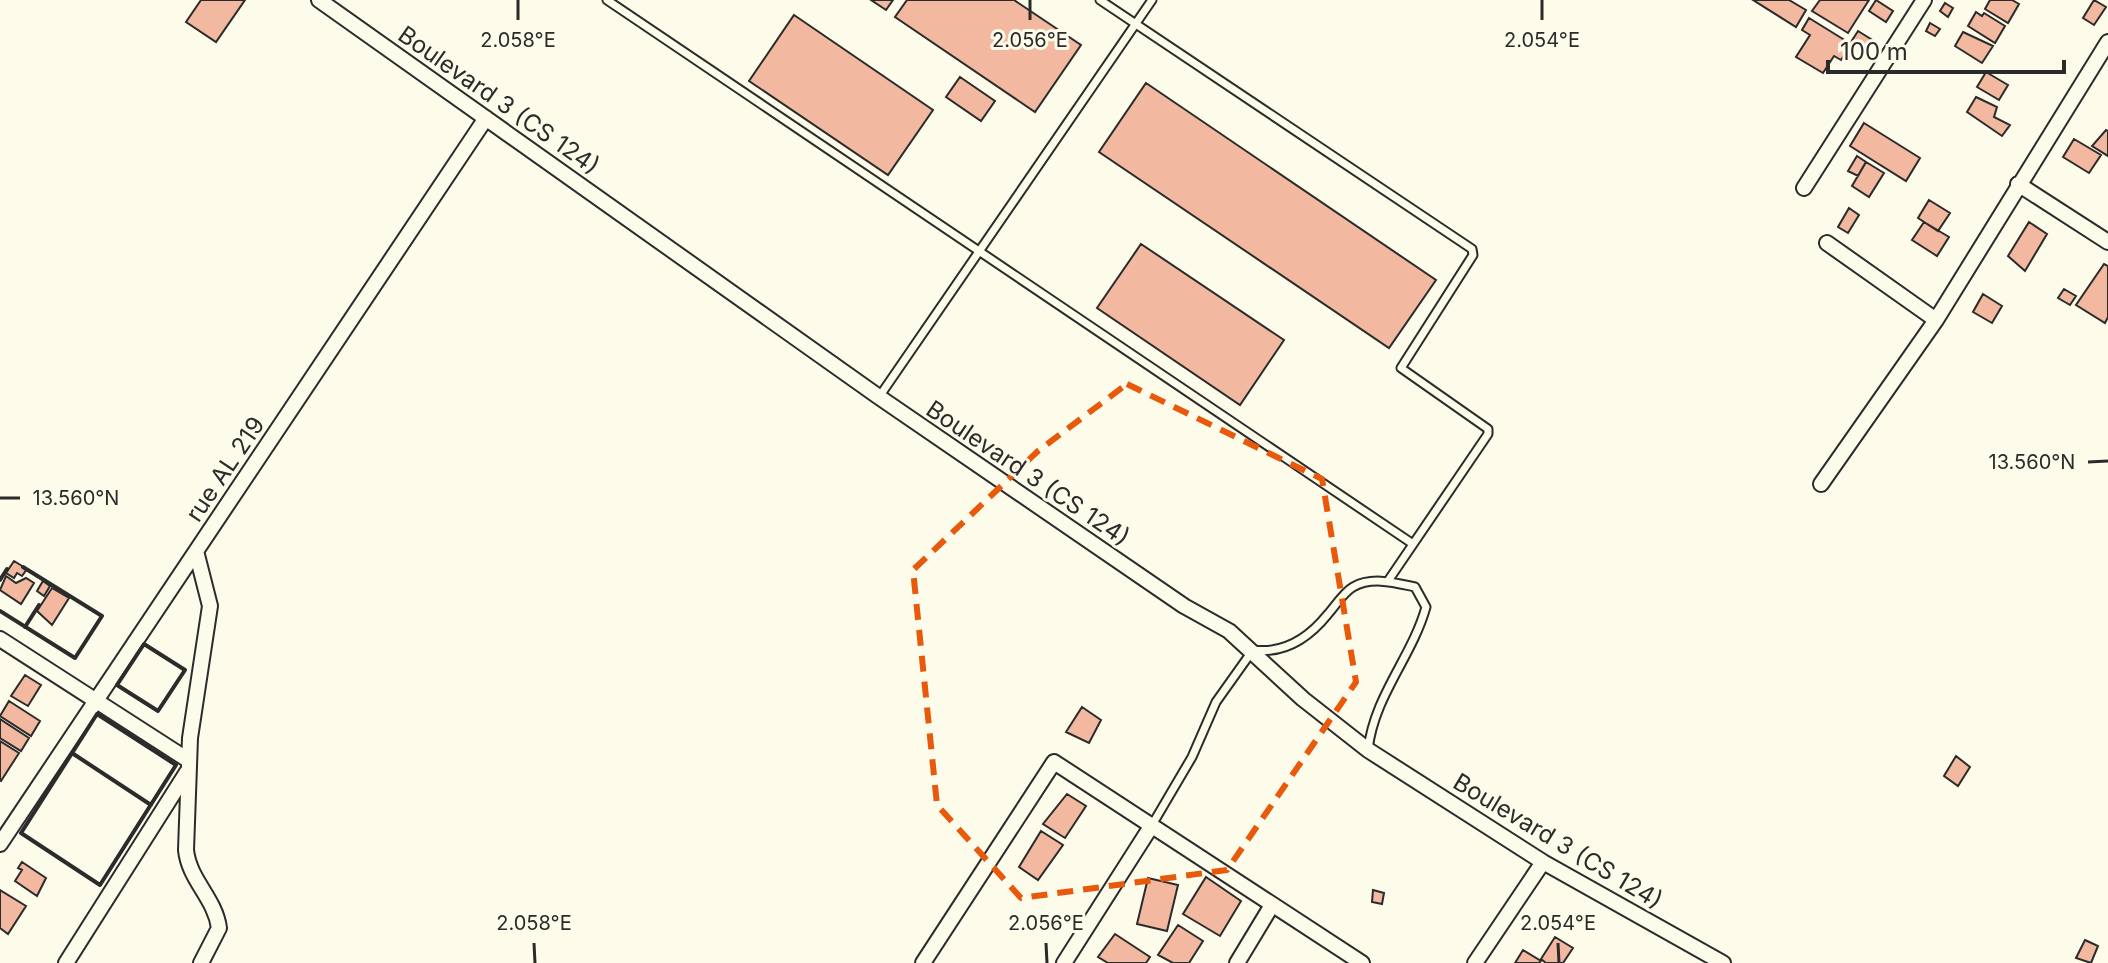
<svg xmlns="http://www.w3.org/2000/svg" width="2108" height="963" font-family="Inter,sans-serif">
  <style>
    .building { fill: #f2b8a0; stroke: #2b2b2b; stroke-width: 2 }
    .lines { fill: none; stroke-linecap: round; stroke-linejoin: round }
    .lane-casing { stroke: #2b2b2b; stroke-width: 11 }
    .street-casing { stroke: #2b2b2b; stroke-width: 18 }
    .lane { stroke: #fdfbea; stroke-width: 7 }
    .street { stroke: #fdfbea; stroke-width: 14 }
    .wall { stroke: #2b2b2b; stroke-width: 4 }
    .marked { fill: none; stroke: #e8590c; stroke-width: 6; stroke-dasharray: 16 10; stroke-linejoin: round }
    .ticks { fill: none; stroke: #2b2b2b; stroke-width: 3 }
    .labels { text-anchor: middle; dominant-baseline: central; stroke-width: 6; stroke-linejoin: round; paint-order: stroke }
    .street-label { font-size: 24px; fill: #2b2b2b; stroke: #fdfbea }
    .ticks-label { font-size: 20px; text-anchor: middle; fill: #2b2b2b; stroke: #fdfbea; stroke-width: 6; stroke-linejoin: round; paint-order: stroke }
  </style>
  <rect width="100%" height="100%" fill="#fdfbea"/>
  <path class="building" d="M201,0h44l-29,42 -30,-20z
    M871,0h22l-7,10z
    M907,0h107l67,45 -46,67 -140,-95z
    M1753,0h36l17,10 -10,17z
    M1820,0h49l-21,33 -36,-22z
    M1876,0l17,11 -7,11 -17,-11z
    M1990,0h22l7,4 -11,19 -23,-14z
    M2094,0l12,7 -12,18 -11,-7z
    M1945,3l8,5 -5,9 -8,-6z
    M1976,12l6,4 2,-3 21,13 -10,17 -27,-17z
    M794,15l139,95 -45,65 -139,-94z
    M1809,18l42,26 -10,16 -7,-4 -11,17 -27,-16 14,-22 -8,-5z
    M1930,23l10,6 -5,7 -9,-5z
    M1858,31l16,10 -7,10 -16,-9z
    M1963,32l30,14 -11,17 -27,-17z
    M1986,72l22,13 -9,15 -22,-13z
    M960,77l35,24 -14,20 -35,-24z
    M1146,83l290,197 -47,68 -290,-196z
    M1976,97l21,10 -3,10 16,8 -8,11 -35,-24z
    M1864,123l56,35 -14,23 -56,-35z
    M2106,130l2,1v25l-16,-10z
    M2074,139l27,16 -12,18 -26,-16z
    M1857,156l9,6 -8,14 -10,-5z
    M1866,162l18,11 -15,24 -17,-11z
    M1929,200l21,13 -12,18 -20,-13z
    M1849,208l10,7 -11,18 -10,-6z
    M1924,222l25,15 -12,19 -25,-16z
    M2029,222l18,12 -22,37 -17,-15z
    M1141,244l143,96 -44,65 -143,-97z
    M2104,264l4,2v51l-3,6 -29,-18z
    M2064,289l12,7 -6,9 -12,-7z
    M1983,294l19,12 -10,17 -19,-11z
    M14,561l13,8 -5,7 -5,-3 -3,5 -8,-5z
    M6,576l10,7 10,-5 8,5 -13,21 -21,-14z
    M43,581l7,5 -6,10 -7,-5z
    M52,588l17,10 -17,27 -15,-14z
    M25,675l16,10 -13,21 -17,-10z
    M9,701l31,20 -9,15 -31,-20z
    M1082,707l19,13 -12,23 -23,-11z
    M0,719l29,19 -8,13 -21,-13z
    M0,741l19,12 -18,28 -1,-1z
    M1956,756l14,11 -12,19 -14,-10z
    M1067,794l19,12 -21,32 -22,-14z
    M1041,831l22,14 -25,35 -19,-13z
    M22,862l24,16 -9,18 -22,-15 7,-11 -4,-2z
    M1206,877l35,24 -21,35 -37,-22z
    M1148,878l30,7 -11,46 -30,-7z
    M0,890l26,16 -18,28 -8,-6z
    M1373,890l11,3 -2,11 -10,-2z
    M1178,925l25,16 -14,22h-16l-15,-8z
    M1115,934l35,23 -4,6h-38l-10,-6z
    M1555,937l18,11 -10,15h-17l-5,-4z
    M2085,940l13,6 -7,17 -15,-5z
    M1523,950l18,11 -2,2h-24z"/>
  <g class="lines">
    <defs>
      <path id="lane" d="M607,0l806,544
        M1100,0l372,249 1,6 -72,113 87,61v5l-100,147
        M879,397l273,-397
        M1152,825l40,-68 24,-55 37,-52c31,4 55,-11 75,-36 7,-8 16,-22 25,-27 19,-11 43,-4 62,0l11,20c-14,50 -52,89 -58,143"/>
      <path id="street" d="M319,0l560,397 305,209 45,25 74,68 65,51 175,112 180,101
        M2018,184l90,58
        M1804,188l120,-188
        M1827,243l109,77
        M1821,484l115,-164 172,-278
        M196,551l14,55 -20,132 -4,112c3,30 29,48 33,78l-18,35
        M0,639l188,121
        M0,844l486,-726
        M66,963l121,-191
        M923,963l131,-201 308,201
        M1064,963l88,-138
        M1237,963l35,-58
        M1475,963l68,-101"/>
    </defs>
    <use href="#lane" class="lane-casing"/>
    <use href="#street" class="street-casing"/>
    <use href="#lane" class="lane"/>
    <use href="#street" class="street"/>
    <path class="wall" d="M0,580l7,-11
      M0,611l75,47 27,-42 -79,-49
      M25,627l14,-22
      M144,644l41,26 -27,41 -41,-26z
      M97,714l79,51 -76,120 -79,-52z
      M72,753l79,52"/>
  </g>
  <path class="marked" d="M1127,384l195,95 34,203 -129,188 -206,28 -84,-93 -24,-235 125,-119z"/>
  <path class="ticks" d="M518,0v20M1030,0v20M1542,0v20M2088,462l20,-1M0,498h20M534,943l1,20M1046,943l1,20M1558,943l1,20"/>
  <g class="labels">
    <g class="street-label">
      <text transform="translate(499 100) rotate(35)">Boulevard 3 (CS 124)</text>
      <text transform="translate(225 469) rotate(-56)">rue AL 219</text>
      <text transform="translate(1028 473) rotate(34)">Boulevard 3 (CS 124)</text>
      <text transform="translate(1558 841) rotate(31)">Boulevard 3 (CS 124)</text>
    </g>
  </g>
  <g class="ticks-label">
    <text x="518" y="47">2.058°E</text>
    <text x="1030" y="47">2.056°E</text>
    <text x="1542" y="47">2.054°E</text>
    <text x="2032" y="469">13.560°N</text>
    <text x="76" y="505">13.560°N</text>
    <text x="534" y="930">2.058°E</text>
    <text x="1046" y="930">2.056°E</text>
    <text x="1558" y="930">2.054°E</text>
  </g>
  <path d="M1828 60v12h236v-12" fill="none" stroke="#2b2b2b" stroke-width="4"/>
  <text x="1840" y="60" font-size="24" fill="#2b2b2b" stroke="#fdfbea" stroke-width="6" paint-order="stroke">100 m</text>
</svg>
